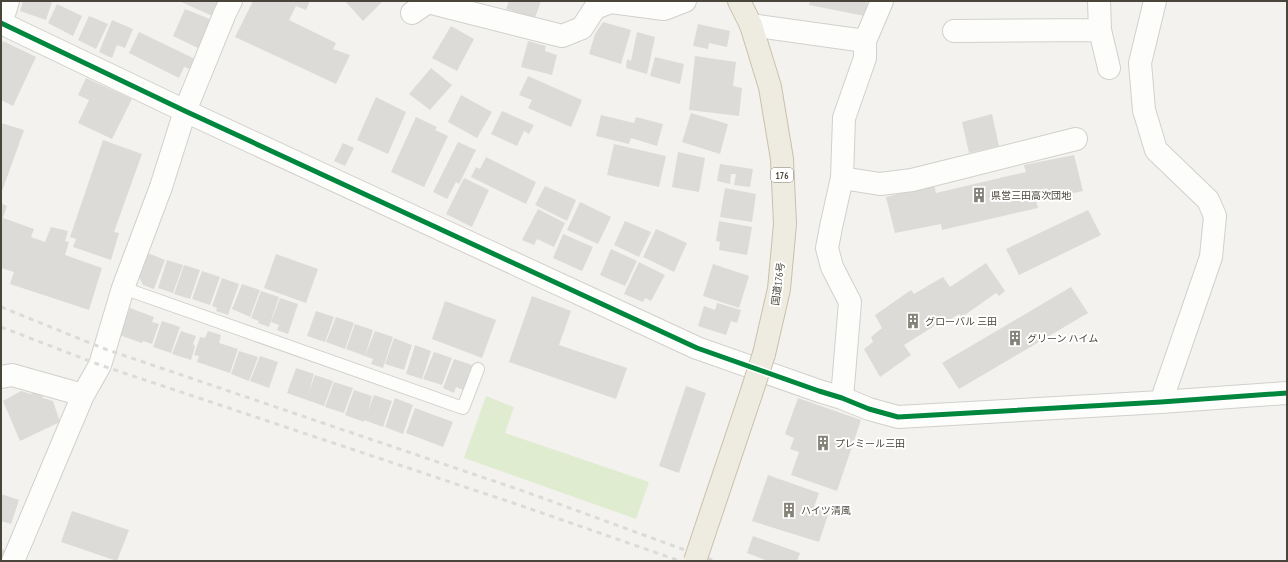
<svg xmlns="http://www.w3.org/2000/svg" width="1288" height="562" font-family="'PT Sans Narrow','Noto Sans JP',sans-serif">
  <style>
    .green { fill: #dfecd0 }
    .building { fill: #dddbd7 }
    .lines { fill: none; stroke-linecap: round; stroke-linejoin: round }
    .service-casing { stroke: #d1d0cc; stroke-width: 14 }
    .minor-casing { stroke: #d1d0cc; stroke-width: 24 }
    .trunk-casing { stroke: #cac0aa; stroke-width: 24 }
    .service { stroke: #fdfdfc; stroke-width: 12 }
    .minor { stroke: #fdfdfc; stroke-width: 22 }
    .trunk { stroke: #eeece1; stroke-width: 22 }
    .rail { stroke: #dbdbda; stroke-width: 3; stroke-dasharray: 5 5; stroke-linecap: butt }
    .trunk-bridge-casing { stroke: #cac0aa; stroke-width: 24; stroke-linecap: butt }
    .trunk-bridge { stroke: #eeece1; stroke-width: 22 }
    .cycleway-casing { stroke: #fff; stroke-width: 8 }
    .cycleway { stroke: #00873e; stroke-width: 5 }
    .labels { text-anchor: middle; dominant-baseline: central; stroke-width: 4; stroke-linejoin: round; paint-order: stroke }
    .shield { fill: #fff; stroke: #807d75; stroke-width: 1 }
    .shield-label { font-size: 9px; font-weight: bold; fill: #4a453a }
    .poi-label { font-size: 10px; fill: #4a453a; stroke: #fff; text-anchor: start }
    .street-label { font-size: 10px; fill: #4a453a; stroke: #fff }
  </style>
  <rect width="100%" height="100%" fill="#f3f2ee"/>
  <path class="green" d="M486,396l28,11 -9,26 144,49 -13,37 -172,-61z"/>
  <path class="building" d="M23,1h25l4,1 -6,18 -26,-9z
    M179,1h46l-8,17z
    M253,1h57l-4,9 -10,-4 -7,14 47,23 -3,6 17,6 -14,29 -101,-47z
    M345,1h38l-20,20z
    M509,1h32l-6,17 -29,-9z
    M810,1h58l-3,15 -56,-11z
    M57,4l25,12 -9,20 -25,-13z
    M185,9l27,11 -12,29 -27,-13z
    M89,16l19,8 -12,25 -18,-9z
    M112,20l21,9 -8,19 -8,-3 -5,13 -13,-6z
    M603,22l28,8 -10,34 -32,-10 6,-20z
    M698,24l32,7 -3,16 -18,-4 -1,6 -15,-3z
    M451,26l23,13 -17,32 -25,-13z
    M139,32l56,27 -5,10 -6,-2 -5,11 -50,-25z
    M637,32l18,5 -8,37 -21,-6 1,-9 4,2z
    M3,41l33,16 -23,49 -12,-6v-55z
    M528,41l18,5 -1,5 12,4 -5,20 -31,-8z
    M695,56l41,6 -3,24 9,2 -3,28 -50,-6z
    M655,57l29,7 -4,20 -30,-8z
    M431,68l21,17 -22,25 -21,-16z
    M528,76l54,24 -11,27 -43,-19 4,-8 -13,-5z
    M86,78l46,21 -20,40 -34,-16 11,-23 -11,-5z
    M461,95l31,17 -15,26 -29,-16z
    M376,97l30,15 -18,42 -31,-14z
    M502,111l32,14 -5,9 -5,-3 -7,15 -26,-12z
    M691,113l37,11 -8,30 -38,-12z
    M992,114l7,32 -30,7 -7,-31z
    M601,115l33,8 2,-6 27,7 -6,22 -26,-8 -2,6 -33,-8z
    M416,117l21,10 -2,3 13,6 -24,51 -33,-15z
    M1,123l23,7 -23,64z
    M103,140l39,14 -28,78 5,1 -8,27 -38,-13 3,-8 -6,-2z
    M458,142l18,8 -17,34 -3,-2 -9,17 -14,-7z
    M343,143l11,5 -9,18 -11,-5z
    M614,144l52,12 -7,31 -52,-12z
    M678,152l27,6 -6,34 -27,-5z
    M1074,155l9,36 -47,10 2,7 -96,22 -1,-6 -46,9 -9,-36 48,-12 2,8 90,-21 -2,-7z
    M486,157l50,25 -10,22 -55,-27 5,-10 4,2z
    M720,164l33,5 -3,18 -16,-2 2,-11h-5l-1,10 -13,-3z
    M464,178l25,12 -17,37 -26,-13z
    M545,186l31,14 -9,21 -32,-16z
    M725,188l31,6 -4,28 -32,-5z
    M580,202l31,15 -13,27 -31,-14z
    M1,203l6,3 -4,12 31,11 -3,8 14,5 6,-15 17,4 -3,10 4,1 -4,13 37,13 -13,42 -79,-26 4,-12 -13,-4z
    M538,209l27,14 -11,24 -17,-8 -3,6 -12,-5z
    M1088,210l13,25 -82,40 -13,-26z
    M625,221l26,11 -12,25 -25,-12z
    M719,221l33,6 -5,28 -28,-5 1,-8 -4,-1z
    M656,229l31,14 -13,29 -31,-15z
    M563,234l30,13 -11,24 -29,-13z
    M611,249l26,12 -12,25 -25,-11z
    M148,253l17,7 -11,29 -11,-4 -4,-8z
    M276,254l42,15 -12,34 -42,-15z
    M167,260l16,5 -10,28 -15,-5z
    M639,262l26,13 -14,26 -6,-3 -2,4 -19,-8z
    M986,263l19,28 -6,5 -3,-3 -34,24 -3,-3 -21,13 -2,-2 -32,20 7,10 -31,22 -16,-28 9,-7 -2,-5 11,-9 -7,-13 36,-25 3,4 29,-17 7,10z
    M713,264l36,12 -10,32 -36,-12z
    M184,265l16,5 -10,29 -16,-5z
    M202,271l18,6 -10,28 -18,-6z
    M222,278l17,6 -11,31 -12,-4 1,-3 -5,-2z
    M242,284l18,6 -10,27 -18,-8z
    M1071,287l17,26 -129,76 -17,-26z
    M261,291l18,6 -10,30 -11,-4 1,-2 -8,-3z
    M532,296l39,15 -12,34 68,23 -11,31 -107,-37z
    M280,298l18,6 -10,30 -11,-4 2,-5 -8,-3z
    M445,301l51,19 -14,38 -50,-19z
    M717,303l24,7 -4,13 -6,-2 -5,14 -28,-9 6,-20 11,4z
    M130,308l24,9 -2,5 7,2 -7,20 -9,-3 -1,2 -23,-8z
    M316,311l18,6 -9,25 -18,-6z
    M336,317l18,6 -9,26 -19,-7z
    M162,321l18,6 -9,26 -18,-6z
    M355,324l18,6 -8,26 -19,-7z
    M181,331l15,5 -3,8 2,2 -4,14 -19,-6z
    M208,331l13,4 -2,8 19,6 -8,24 -33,-11 2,-6 -5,-1 6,-18 5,1z
    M375,331l18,6 -10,31 -12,-4 2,-5 -8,-3z
    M394,338l18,7 -8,25 -19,-6z
    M415,345l16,6 -9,28 -16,-5z
    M239,351l19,6 -9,24 -18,-7z
    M434,352l18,6 -10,27 -19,-6z
    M260,356l18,6 -9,26 -19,-7z
    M454,359l18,6 -9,25 -7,-3 -2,6 -11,-5z
    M296,368l18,6 -6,20 7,-19 18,6 -9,25 -37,-13z
    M334,382l19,6 -9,25 -19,-6z
    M686,386l20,7 -27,80 -20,-7z
    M40,390l3,8 10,3 7,21 -40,19 -17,-40 18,-10 10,3z
    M354,390l18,6 -4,15 6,-16 18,6 -9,26 -19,-7v2l-19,-7z
    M395,398l18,7 -10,29 -18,-7z
    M798,398l63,22 -24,71 -46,-16 8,-23 -9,-3 4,-11 -9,-4z
    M415,408l38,14 -10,25 -37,-14z
    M768,475l51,18 -5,14 15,5 -10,30 -67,-21z
    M1,494l18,6 -8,24 -10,-3z
    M72,511l57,19 -12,31 -56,-19z
    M753,536l47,17 -3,8h-29l-21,-8z
    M1,549l6,2 -3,10h-3z"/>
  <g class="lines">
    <defs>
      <path id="service" d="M123,288l340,120 15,-39"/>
      <path id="minor" d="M1099,1l1,29 9,38
        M1155,1l-15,62 4,47 12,40 52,50 7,16 -4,41 -50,145
        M412,13l16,-11 134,34 20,-8 13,-20 16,-6 53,7 21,-8
        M1,23l184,88 512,237 122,43 23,7 27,11 29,8 263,-15 126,-9
        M1,24l7,-23
        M751,25l114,16 17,-40
        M954,31l146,-1
        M842,178l38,6 32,-4 164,-41
        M1,377l11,-2 71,20
        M842,398l8,-96 -18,-35 -5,-19 4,-21 11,-49 2,-60 21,-60v-17
        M13,561l70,-166 17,-30 23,-77 38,-101 24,-76 40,-98 6,-12"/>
      <path id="trunk" d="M739,1l12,24 19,62 12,72 3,65 -6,65 -15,65
        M705,531l46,-137"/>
    </defs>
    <use href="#service" class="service-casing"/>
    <use href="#minor" class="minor-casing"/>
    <use href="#trunk" class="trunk-casing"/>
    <use href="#service" class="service"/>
    <use href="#minor" class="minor"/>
    <use href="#trunk" class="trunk"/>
    <path class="rail" d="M1,307l104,42 421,143 189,69
      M1,327l99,38 422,141 158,55"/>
    <defs>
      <path id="trunk-bridge" d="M751,394l13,-40
        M695,561l10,-30"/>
    </defs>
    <use href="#trunk-bridge" class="trunk-bridge-casing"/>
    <use href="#trunk-bridge" class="trunk-bridge"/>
    <defs>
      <path id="cycleway" d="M1,23l184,88 512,237 122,43 23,7 27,11 29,8 263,-15 126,-9"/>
    </defs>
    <use href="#cycleway" class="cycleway-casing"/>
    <use href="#cycleway" class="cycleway"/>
  </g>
  <defs>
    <symbol id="building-bare" viewBox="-9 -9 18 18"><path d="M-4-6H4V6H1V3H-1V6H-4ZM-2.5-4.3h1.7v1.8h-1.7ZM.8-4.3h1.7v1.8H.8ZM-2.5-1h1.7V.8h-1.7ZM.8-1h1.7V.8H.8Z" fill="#858279" stroke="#fff" stroke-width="2.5" paint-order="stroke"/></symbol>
  </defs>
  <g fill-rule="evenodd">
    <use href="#building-bare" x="968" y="184" width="22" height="22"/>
    <use href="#building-bare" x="902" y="310" width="22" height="22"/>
    <use href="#building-bare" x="1004" y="327" width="22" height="22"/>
    <use href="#building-bare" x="812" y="432" width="22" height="22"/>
    <use href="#building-bare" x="778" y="499" width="22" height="22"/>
  </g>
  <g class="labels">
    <rect class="shield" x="771" y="168" width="22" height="14" rx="3"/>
    <g class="shield-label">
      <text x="782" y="175">176</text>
    </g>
    <g class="poi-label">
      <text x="991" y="195">県営三田高次団地</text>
      <text x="925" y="321">グローバル 三田</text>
      <text x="1027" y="338">グリーン ハイム</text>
      <text x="835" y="443">プレミール三田</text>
      <text x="801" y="510">ハイツ清風</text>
    </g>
    <g class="street-label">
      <text transform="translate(778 284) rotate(-82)">国道176号</text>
    </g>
  </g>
  <rect width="1288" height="562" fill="none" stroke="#4a453a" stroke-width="4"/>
</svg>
